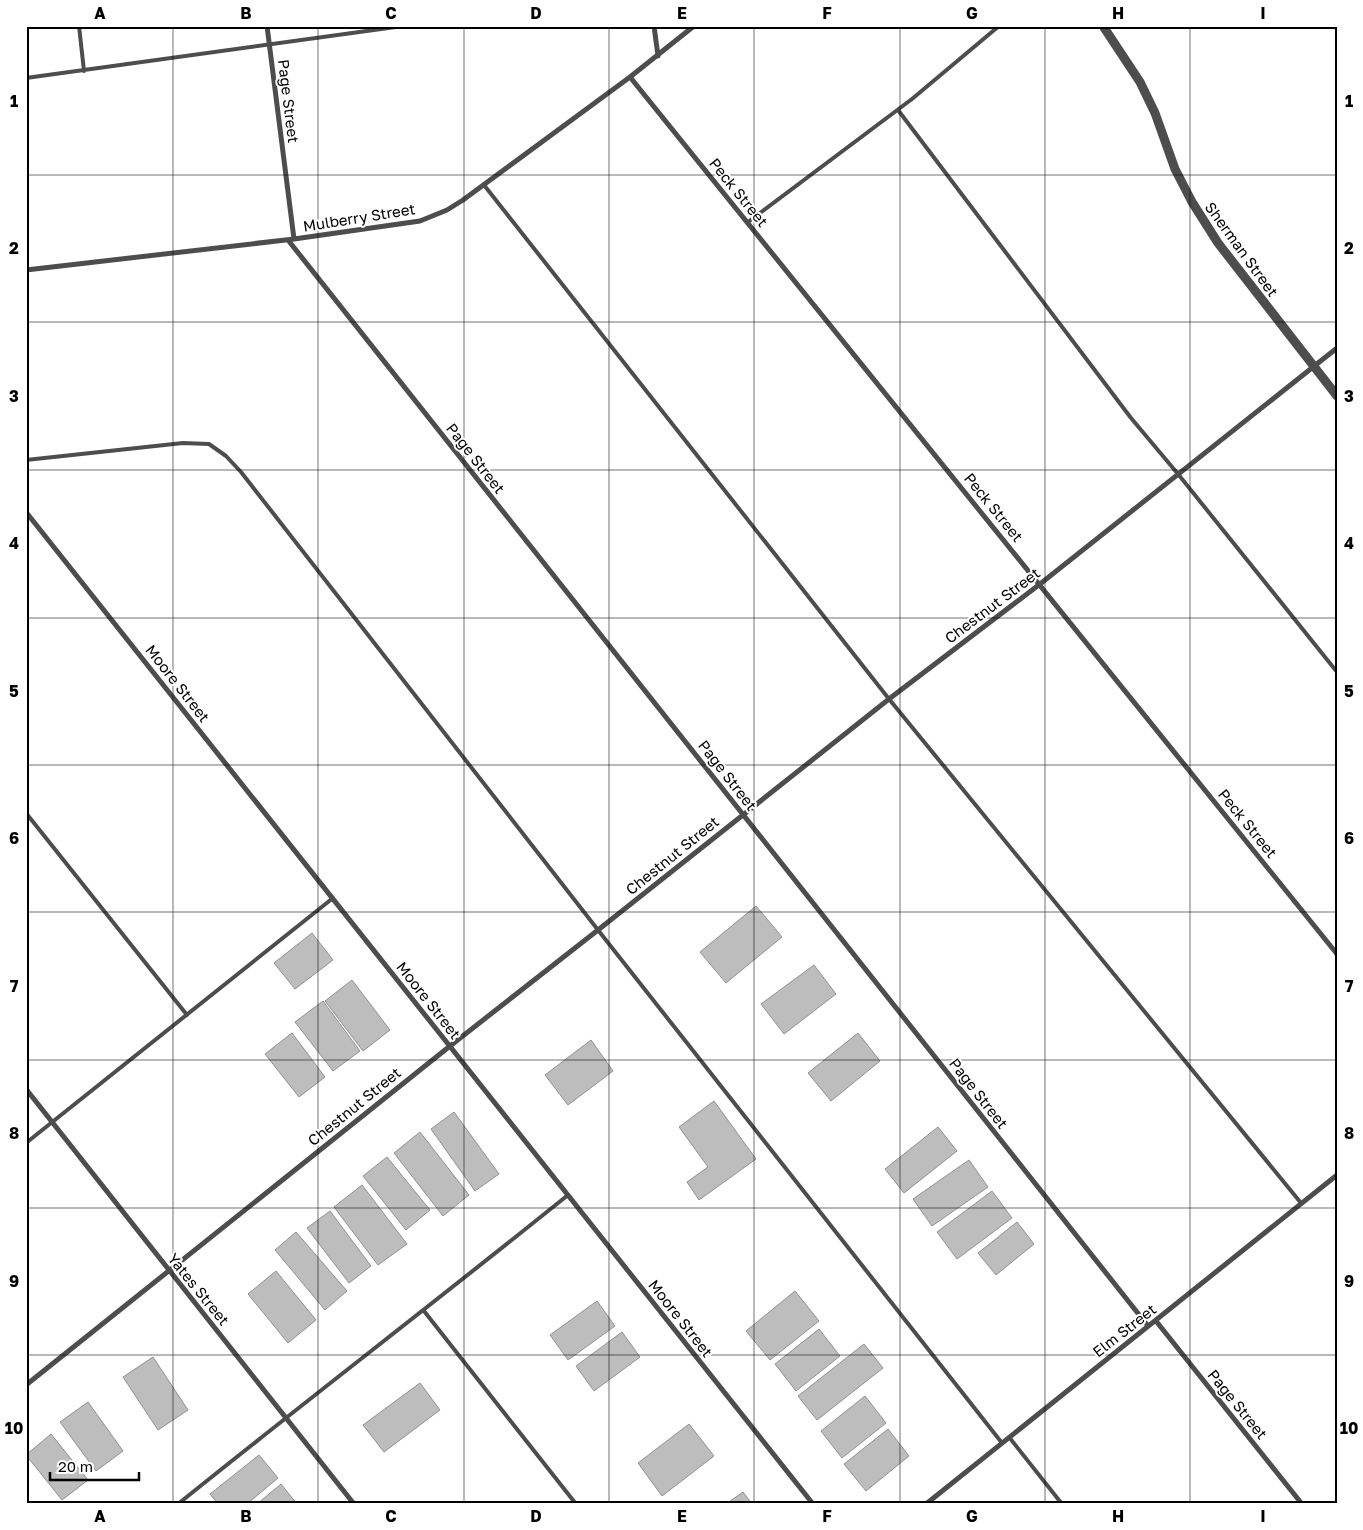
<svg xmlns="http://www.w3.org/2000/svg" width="1363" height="1530" font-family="'Golos Text',sans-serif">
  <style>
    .building { fill: #bdbdbd; stroke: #919191 }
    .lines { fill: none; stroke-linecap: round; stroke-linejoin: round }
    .service { stroke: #4d4d4d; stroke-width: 4 }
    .minor { stroke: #4d4d4d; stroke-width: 5 }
    .tertiary { stroke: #4d4d4d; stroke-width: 9 }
    .grid { fill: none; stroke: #000; stroke-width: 1; stroke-opacity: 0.55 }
    .labels { text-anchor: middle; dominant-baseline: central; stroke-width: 4; stroke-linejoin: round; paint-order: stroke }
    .street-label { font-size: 15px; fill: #000; stroke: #fff }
    .neatline { fill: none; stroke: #000; stroke-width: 2 }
    .grid-label { font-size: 16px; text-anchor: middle; font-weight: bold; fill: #000 }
  </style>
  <rect width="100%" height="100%" fill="#fff"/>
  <path class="building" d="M756,906l26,31 -56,46 -26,-31z
    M312,933l21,27 -38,29 -21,-26z
    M814,965l22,29 -52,40 -23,-30z
    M352,980l38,50 -27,21 -38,-50z
    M323,1001l37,50 -27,20 -38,-49z
    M292,1033l33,44 -26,20 -34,-43z
    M858,1033l22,28 -49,40 -23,-28z
    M591,1040l22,31 -45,34 -23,-30z
    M714,1101l42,58 -57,41 -12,-18 21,-15 -29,-40z
    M454,1112l45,62 -24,17 -44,-62z
    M938,1127l19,24 -53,42 -19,-24z
    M420,1132l49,63 -26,21 -49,-63z
    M387,1157l43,53 -24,20 -43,-54z
    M969,1160l19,27 -56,39 -19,-27z
    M362,1185l45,59 -29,21 -44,-58z
    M992,1191l20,27 -55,41 -20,-27z
    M330,1211l41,55 -22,17 -42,-55z
    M1017,1222l17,22 -38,31 -18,-22z
    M296,1232l51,59 -22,19 -50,-60z
    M276,1271l40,49 -28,23 -40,-49z
    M795,1291l24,30 -49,39 -24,-29z
    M597,1301l18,25 -47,34 -18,-25z
    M819,1329l21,27 -44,35 -21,-27z
    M622,1332l18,25 -46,34 -18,-25z
    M864,1344l19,24 -66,52 -19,-24z
    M153,1357l35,53 -30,20 -35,-53z
    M420,1383l20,27 -56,42 -21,-27z
    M865,1396l21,27 -44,35 -21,-27z
    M88,1402l35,49 -27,20 -36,-49z
    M689,1424l25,32 -52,40 -24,-33z
    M888,1429l21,27 -43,35 -22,-27z
    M51,1434l37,46 -26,20 -36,-45z
    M259,1455l19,23 -31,26h-29l-8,-10z
    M281,1484l16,20h-40z
    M743,1492l9,12h-26z"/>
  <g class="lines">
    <path class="service" d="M79,26l5,45
      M26,78l377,-52
      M898,110l233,308 47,56 159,198
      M484,185l405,514 412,504
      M748,222l164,-123 87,-73
      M26,460l157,-17 26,1 17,12 15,16 357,458 404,513
      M26,813l161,202
      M26,1143l307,-245
      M424,1311l152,193
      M1009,1437l53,67
      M178,1504c129,-104 261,-205 390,-309"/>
    <path class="minor" d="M267,26l27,213
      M654,26l4,30
      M630,77l707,877
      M288,240l860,1086
      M26,270l268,-31 126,-18 27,-11 16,-10 167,-123 64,-51
      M26,512l787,992
      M26,1089l328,415
      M1156,1321l146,183
      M26,1385l424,-339 148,-116 291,-231 151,-115 297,-236
      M926,1504l411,-329"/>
    <path class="tertiary" d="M1103,26l37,56 15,31 20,56 17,33 26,41 119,153"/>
  </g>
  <path class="grid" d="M173,26v1478M318,26v1478M464,26v1478M609,26v1478M754,26v1478M900,26v1478M1045,26v1478M1190,26v1478M26,175h1311M26,322h1311M26,470h1311M26,618h1311M26,765h1311M26,912h1311M26,1060h1311M26,1208h1311M26,1355h1311"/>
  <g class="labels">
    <g class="street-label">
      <text transform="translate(289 101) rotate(83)">Page Street</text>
      <text transform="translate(739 192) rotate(51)">Peck Street</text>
      <text transform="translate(359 217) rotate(-9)">Mulberry Street</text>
      <text transform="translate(1242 249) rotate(54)">Sherman Street</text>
      <text transform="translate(476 458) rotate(52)">Page Street</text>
      <text transform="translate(994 507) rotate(51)">Peck Street</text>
      <text transform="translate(992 605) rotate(-37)">Chestnut Street</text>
      <text transform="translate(178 683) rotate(52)">Moore Street</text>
      <text transform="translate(728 775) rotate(52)">Page Street</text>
      <text transform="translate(1248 823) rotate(51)">Peck Street</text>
      <text transform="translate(672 855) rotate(-39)">Chestnut Street</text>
      <text transform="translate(429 1000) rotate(52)">Moore Street</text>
      <text transform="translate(979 1093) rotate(52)">Page Street</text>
      <text transform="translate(354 1106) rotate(-39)">Chestnut Street</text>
      <text transform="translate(199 1289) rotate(51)">Yates Street</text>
      <text transform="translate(681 1318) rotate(52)">Moore Street</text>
      <text transform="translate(1124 1330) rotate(-38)">Elm Street</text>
      <text transform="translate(1238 1404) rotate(51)">Page Street</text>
    </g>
  </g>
  <rect width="1363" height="1530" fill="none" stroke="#ffffff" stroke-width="55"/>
  <path d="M50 1472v8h89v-8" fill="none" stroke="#000000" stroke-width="2.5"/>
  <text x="58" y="1472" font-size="15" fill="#000000" stroke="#ffffff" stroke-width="4" paint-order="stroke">20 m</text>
  <rect x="28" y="28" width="1308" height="1474" class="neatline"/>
  <g class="grid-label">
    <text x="100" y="19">A</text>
    <text x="246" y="19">B</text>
    <text x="391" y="19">C</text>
    <text x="536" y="19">D</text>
    <text x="682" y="19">E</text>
    <text x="827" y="19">F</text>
    <text x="972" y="19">G</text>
    <text x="1118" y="19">H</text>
    <text x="1263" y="19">I</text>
    <text x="14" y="107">1</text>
    <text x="1349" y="107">1</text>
    <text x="14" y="254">2</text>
    <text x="1349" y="254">2</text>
    <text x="14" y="402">3</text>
    <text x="1349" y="402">3</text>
    <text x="14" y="549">4</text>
    <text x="1349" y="549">4</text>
    <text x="14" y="697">5</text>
    <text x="1349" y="697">5</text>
    <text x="14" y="844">6</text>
    <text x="1349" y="844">6</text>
    <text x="14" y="992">7</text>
    <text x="1349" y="992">7</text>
    <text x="14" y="1139">8</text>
    <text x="1349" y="1139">8</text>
    <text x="14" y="1287">9</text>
    <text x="1349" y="1287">9</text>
    <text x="14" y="1434">10</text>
    <text x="1349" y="1434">10</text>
    <text x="100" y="1522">A</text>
    <text x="246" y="1522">B</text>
    <text x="391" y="1522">C</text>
    <text x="536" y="1522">D</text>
    <text x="682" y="1522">E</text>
    <text x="827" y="1522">F</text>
    <text x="972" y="1522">G</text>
    <text x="1118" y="1522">H</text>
    <text x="1263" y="1522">I</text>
  </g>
</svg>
